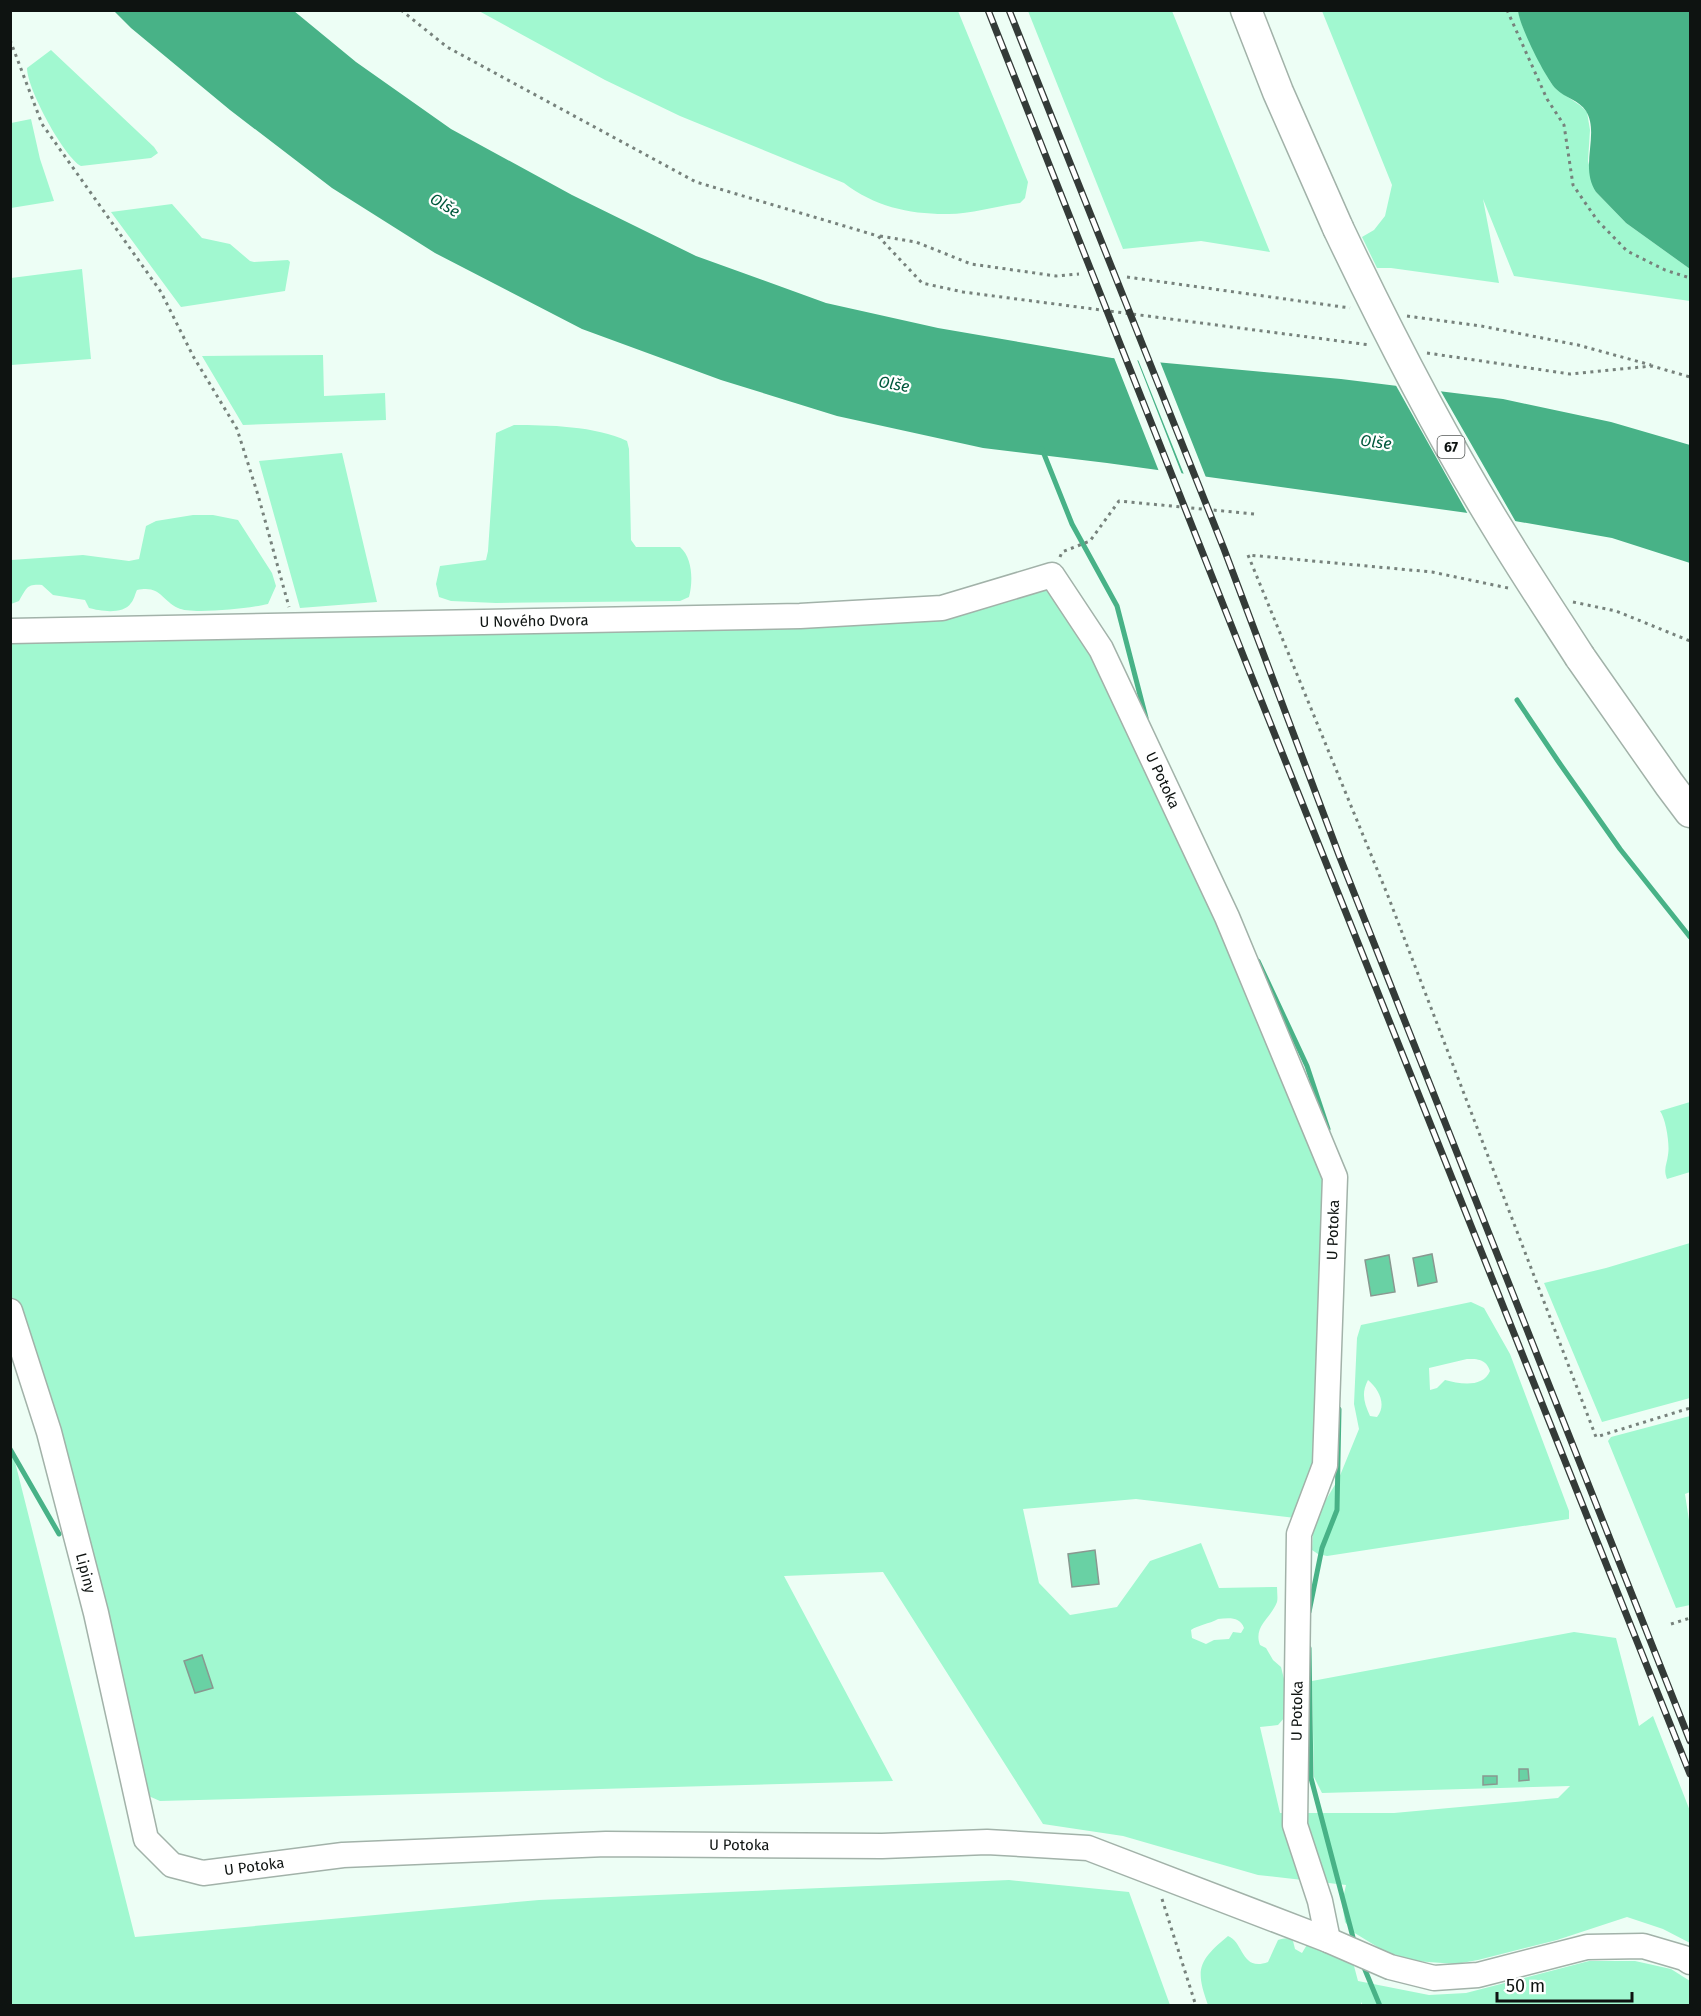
<svg xmlns="http://www.w3.org/2000/svg" width="1701" height="2016" font-family="'Fira Sans',sans-serif">
  <style>
    .green { fill: #a1f8d0; fill-rule: evenodd }
    .water { fill: #48b287 }
    .pier { fill: #edfef5 }
    .lines { fill: none; stroke-linecap: round; stroke-linejoin: round }
    .stream { stroke: #48b287; stroke-width: 5 }
    .building { fill: #69d1a4; stroke: #899890; stroke-width: 1.5 }
    .minor-casing { stroke: #a2b2a9; stroke-width: 27 }
    .major-casing { stroke: #a2b2a9; stroke-width: 33 }
    .path { stroke: #77827c; stroke-width: 3; stroke-dasharray: 3 4.5; stroke-linecap: butt }
    .minor { stroke: #fff; stroke-width: 24 }
    .major { stroke: #fff; stroke-width: 30 }
    .rail-casing { stroke: #343b38; stroke-width: 7 }
    .rail { stroke: #fff; stroke-width: 4.5; stroke-dasharray: 14; stroke-linecap: butt }
    .major-bridge-casing { stroke: #a2b2a9; stroke-width: 33; stroke-linecap: butt }
    .major-bridge { stroke: #fff; stroke-width: 30 }
    .labels { text-anchor: middle; dominant-baseline: central; stroke-width: 4.5; stroke-linejoin: round; paint-order: stroke }
    .shield { fill: #fff; stroke: #565a58; stroke-width: 1.5 }
    .shield-label { font-size: 14px; font-weight: bold; fill: #0e1311 }
    .street-label { font-size: 15px; fill: #0e1311; stroke: #fff }
    .water-label { font-size: 16px; font-style: italic; fill: #00583c; stroke: #fff }
  </style>
  <rect width="100%" height="100%" fill="#edfef5"/>
  <path class="green" d="M479,11h479l70,171 -3,16 -5,5c-23,3 -53,12 -75,11 -37,0 -71,-8 -101,-31l-164,-67 -75,-36z
    M1028,11h144l98,241 -69,-11 -78,8z
    M1322,11h196l5,16 26,53 7,9 25,17 6,6 3,18 -2,31 8,31 30,31 64,46v32l-176,-25 -31,-77 16,84 -108,-15h-14l-15,-31 12,-7 11,-14 7,-31z
    M51,50l103,97 4,6 -7,5 -70,8c-17,-9 -54,-77 -54,-98z
    M31,119l9,40 14,42 -43,7v-85z
    M172,204l30,34 28,6 20,17 4,1 34,-2 2,2 -5,29 -104,16 -70,-95z
    M82,269l9,90 -80,6v-87z
    M323,355l1,41 61,-3 1,27 -143,5 -41,-69z
    M514,425c34,0 82,1 113,16l2,8 2,91 5,7h44c13,11 13,35 9,50l-9,4 -184,2 -45,-2 -12,-4 -3,-13 4,-18 46,-6 2,-9 8,-118z
    M342,453l35,149 -77,6 -41,-147z
    M193,515h20l25,5 34,53 4,13 -8,18c-16,4 -77,11 -90,4 -17,-8 -17,-23 -41,-18 -2,4 -3,10 -6,13 -8,12 -31,8 -42,5l-4,-8 -32,-5 -11,-10c-16,-1 -15,3 -23,16l-8,3v-44l72,-5 46,6 10,-2 7,-33 10,-5z
    M1052,575l49,74 234,528 -10,288 -21,54 -168,-20 -113,10 16,74 31,32 47,-8 33,-46 51,-18 18,45 58,-1c0,5 1,11 0,15 -6,16 -24,24 -17,43l6,3 7,12 8,7 4,16v34l-7,8 -18,2 20,86h114l164,-15 12,-12 -248,7 -8,-16 -2,-96 262,-49 42,6 23,88 14,-10 37,95v132l-27,-14 -36,-12 -70,23 -79,20 -22,4 -41,-3 -26,-7 -36,-22 -8,-10 -3,-19 4,-18 -88,-10 -135,-39 -80,-12 -160,-252 -99,4 109,205 -733,20 -25,-11 -124,-479 -1,-680 932,-23zM1218,1619c10,-1 22,-3 26,9l-3,5 -8,-1 -4,7 -15,1 -8,4 -14,-6 -1,-8c7,-5 18,-6 27,-11z
    M1690,1102v70l-23,7c-4,-10 0,-15 1,-24 2,-10 -2,-36 -8,-44z
    M1690,1243v155l-88,24 -58,-139 62,-15z
    M1471,1302l13,6 26,46 59,157v8l-242,37 -9,-2 -6,-4 1,-18 8,-24 18,-30 20,-49 -5,-25 3,-66 4,-13zM1467,1359c11,0 19,0 23,12 -7,17 -30,13 -45,9l-8,8 -7,2 -1,-22zM1368,1380c11,9 19,25 9,37l-7,-1c-6,-13 -9,-23 -2,-36z
    M1690,1416v76l-5,2 5,33v78l-14,3 -68,-167 3,-4z
    M11,1446l124,491 404,-37 470,-20 120,12 41,113h-1159z
    M1228,1936c16,6 13,36 40,26l10,-22c7,-2 10,-3 15,1l2,8 7,4 6,-10 34,14 12,9 4,15 71,14 37,-2 123,-32h46l36,8 19,12v24l-327,1 -2,-4v3h-153c-13,-36 -10,-44 20,-69z"/>
  <path class="water" d="M114,11h180l62,51 95,67 121,66 124,61 130,47 112,25 174,30 229,21 162,20 108,23 79,23v118l-78,-25 -137,-24 -368,-51 -124,-15 -146,-32 -116,-36 -139,-51 -147,-76 -103,-65 -102,-78 -99,-82z
    M1518,11h172v258l-64,-46 -30,-31c-17,-26 4,-58 -10,-81 -7,-11 -21,-13 -30,-22 -11,-12 -36,-62 -38,-78z"/>
  <path class="pier" d="M1113,355l23,2 47,120 -23,-3z
    M1137,357l22,2 48,121 -22,-3z
    M1394,382l45,6 78,136 -48,-8z"/>
  <g class="lines">
    <path class="stream" d="M1042,449l30,75 45,82 29,112
      M1517,700l41,61 62,88 70,88
      M1258,961l49,105 21,63
      M10,1449l49,85
      M1309,1612l13,-64 15,-38 2,-101
      M1309,1648l2,130 44,167
      M1363,1965l17,41"/>
  </g>
  <path class="building" d="M1432,1254l5,28 -19,4 -5,-28z
    M1389,1255l6,37 -24,4 -6,-36z
    M1095,1550l4,34 -27,3 -4,-33z
    M202,1655l11,33 -18,5 -11,-32z
    M1519,1769h9l1,11 -10,1z
    M1483,1776h14v8l-14,1z"/>
  <g class="lines">
    <defs>
      <g id="minor">
        <path id="s1" d="M10,631l790,-15 142,-8 110,-33 49,74 126,268 108,260 -10,288 -26,69 -4,291 25,76 8,39"/>
        <path id="s2" d="M10,1311l39,121 47,181 50,226 26,26 31,8 140,-18 263,-11 276,2 105,-4 101,6 240,92 62,27 44,11 44,-3 109,-28 56,-1 41,12 6,4"/>
      </g>
      <path id="major" d="M1246,10l32,82 60,136
        M1580,657l89,127 21,28"/>
    </defs>
    <use href="#minor" class="minor-casing"/>
    <use href="#major" class="major-casing"/>
    <path class="path" d="M401,10l46,37 249,135 182,54 44,47 41,9 407,53
      M1507,10l40,89 17,26 9,60 24,35 30,31 38,19 25,8
      M10,40l32,84 119,168 32,64 44,73 21,66 31,112
      M880,236l36,6 55,22 85,12 23,-2
      M1127,277l223,31
      M1407,316l74,10 97,19 73,20
      M1427,353l143,21 82,-8 38,11
      M1060,557l2,-5 28,-11 29,-40 135,13
      M1508,588l-76,-16 -184,-17 140,341 208,541 94,-29
      M1573,602l43,9 74,30
      M1671,1624l19,-6
      M1162,1899l34,107"/>
    <use href="#minor" class="minor"/>
    <use href="#major" class="major"/>
    <defs>
      <path id="rail" d="M988,10l257,650 445,1114
        M1009,10l215,539 115,306 351,886"/>
    </defs>
    <use href="#rail" class="rail-casing"/>
    <use href="#rail" class="rail"/>
    <defs>
      <path id="major-bridge" d="M1338,228c49,103 101,205 161,302 26,43 54,85 81,127"/>
    </defs>
    <use href="#major-bridge" class="major-bridge-casing"/>
    <use href="#major-bridge" class="major-bridge"/>
  </g>
  <g class="labels">
    <rect class="shield" x="1437.5" y="436" width="27" height="22" rx="4.5"/>
    <g class="shield-label">
      <text x="1451" y="447">67</text>
    </g>
    <g class="street-label">
      <text stroke="none"><textPath href="#s1" startOffset="524">U Nového Dvora</textPath></text>
      <text stroke="none"><textPath href="#s1" startOffset="1281">U Potoka</textPath></text>
      <text transform="translate(1333 1230) rotate(-88)">U Potoka</text>
      <text stroke="none"><textPath href="#s2" startOffset="273">Lipiny</textPath></text>
      <text transform="translate(1297 1711) rotate(-89)">U Potoka</text>
      <text stroke="none"><textPath href="#s2" startOffset="1152">U Potoka</textPath></text>
      <text stroke="none"><textPath href="#s2" startOffset="666">U Potoka</textPath></text>
    </g>
    <g class="water-label">
      <text transform="translate(445 205) rotate(31)">Olše</text>
      <text transform="translate(894 384) rotate(10)">Olše</text>
      <text transform="translate(1376 442) rotate(7)">Olše</text>
    </g>
  </g>
  <rect width="1701" height="2016" fill="none" stroke="#0e1311" stroke-width="24"/>
  <path d="M1497 1992v9h135v-9" fill="none" stroke="#0e1311" stroke-width="3"/>
  <text x="1506" y="1992" font-size="18" fill="#0e1311" stroke="#ffffff" stroke-width="4.5" paint-order="stroke">50 m</text>
</svg>
